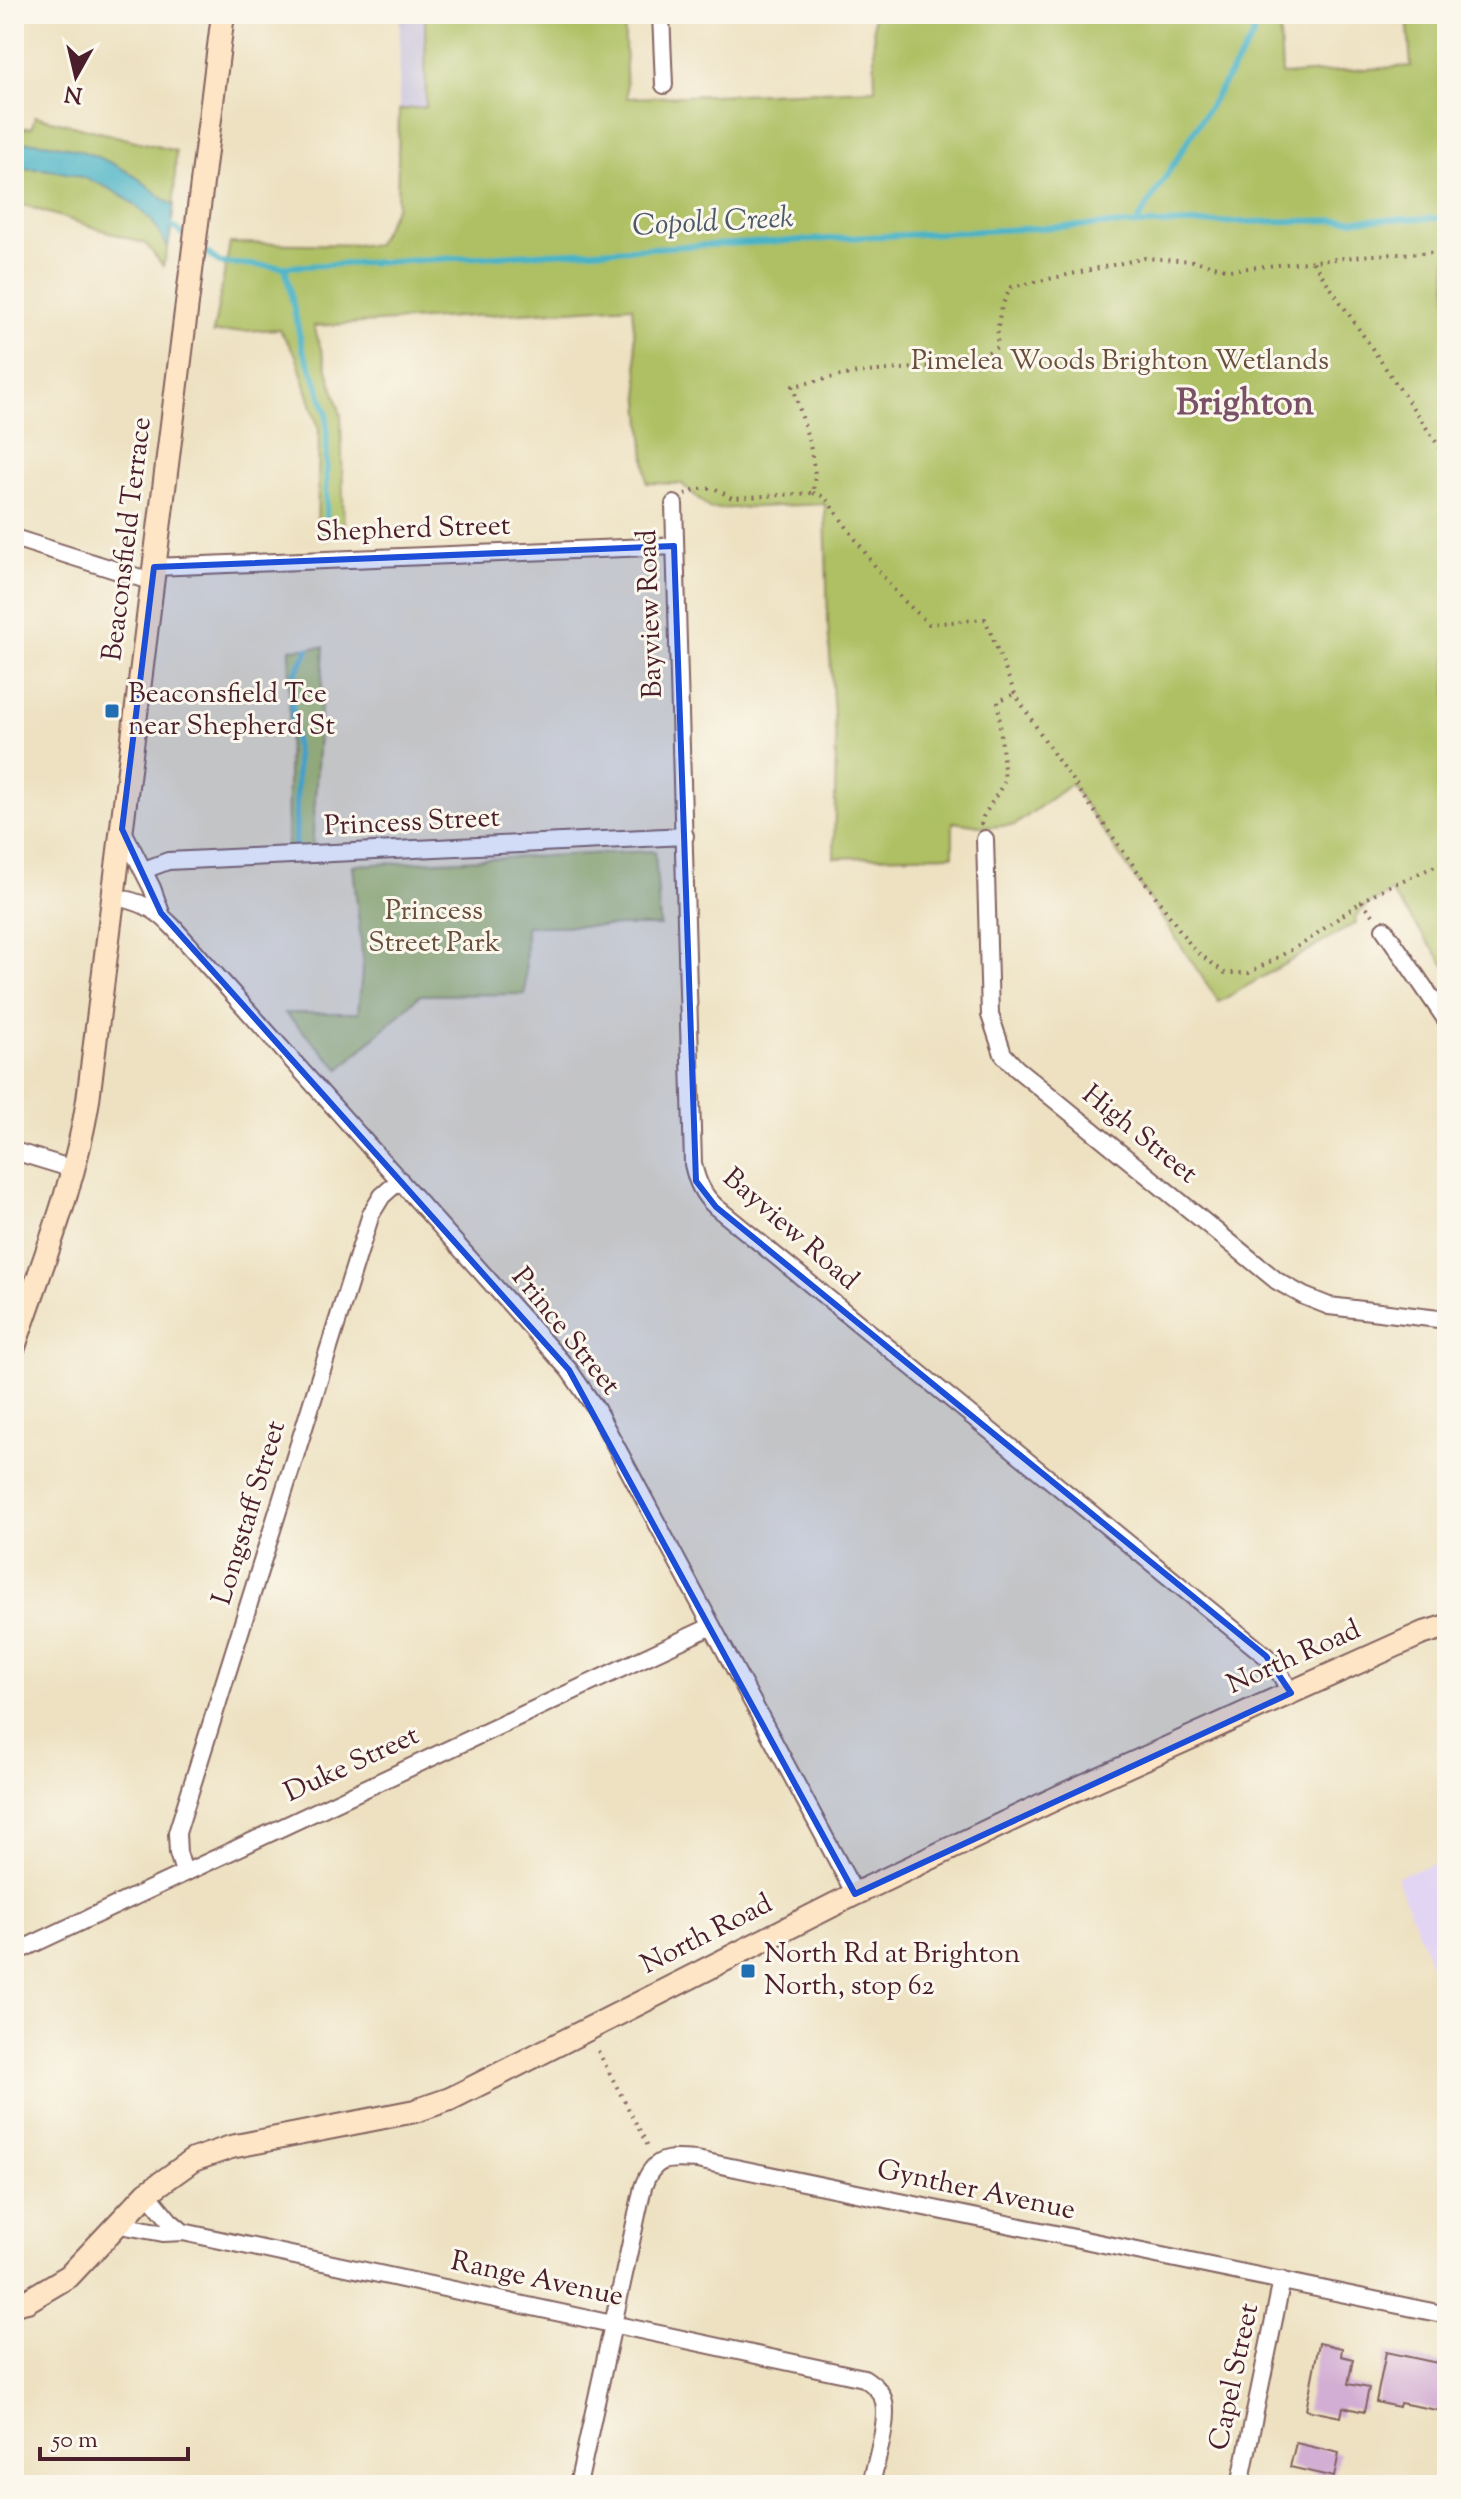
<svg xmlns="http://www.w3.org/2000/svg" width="1461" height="2499" font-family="'Sorts Mill Goudy',serif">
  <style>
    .built { fill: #e2d4f3 }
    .industrial { fill: #c5c0da }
    .green { fill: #aec063; stroke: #7c7047; stroke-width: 2 }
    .water { fill: #48b3c6; stroke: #496978; stroke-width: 2 }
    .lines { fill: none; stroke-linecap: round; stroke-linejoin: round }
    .stream { stroke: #48b3c6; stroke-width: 6 }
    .building { fill: #d3aed4 }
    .street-casing { stroke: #836360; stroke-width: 20 }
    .secondary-casing { stroke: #836360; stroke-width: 26 }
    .path { stroke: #836360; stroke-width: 4; stroke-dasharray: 2 6; stroke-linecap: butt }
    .street { stroke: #fff; stroke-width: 16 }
    .secondary { stroke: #fee5c5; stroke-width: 22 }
    .marked { fill: #1d4ed8; fill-opacity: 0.2; stroke: #1d4ed8; stroke-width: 6; stroke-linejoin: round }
    .poi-dot { fill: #1f6fb2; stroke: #fbf7ec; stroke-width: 3 }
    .labels { text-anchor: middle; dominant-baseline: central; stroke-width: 6; stroke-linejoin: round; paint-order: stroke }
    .park-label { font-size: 28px; fill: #684f3c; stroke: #fbf7ec }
    .street-label { font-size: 28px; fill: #4a1f2b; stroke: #fbf7ec }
    .poi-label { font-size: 28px; fill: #4a1f2b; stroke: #fbf7ec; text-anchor: start }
    .water-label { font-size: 30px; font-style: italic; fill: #495a69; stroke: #fbf7ec }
    .district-label { font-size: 36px; font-weight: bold; fill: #7a5166; stroke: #fbf7ec }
  </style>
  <rect width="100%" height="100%" fill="#fbf7ec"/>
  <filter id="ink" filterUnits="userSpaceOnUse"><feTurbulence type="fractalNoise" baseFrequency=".0125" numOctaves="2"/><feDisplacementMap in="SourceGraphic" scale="16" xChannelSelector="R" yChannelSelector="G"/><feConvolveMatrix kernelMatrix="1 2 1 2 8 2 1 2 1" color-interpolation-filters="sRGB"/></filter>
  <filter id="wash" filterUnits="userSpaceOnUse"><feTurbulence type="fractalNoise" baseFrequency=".006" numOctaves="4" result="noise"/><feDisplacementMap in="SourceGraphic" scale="32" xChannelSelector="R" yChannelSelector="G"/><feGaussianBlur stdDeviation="1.8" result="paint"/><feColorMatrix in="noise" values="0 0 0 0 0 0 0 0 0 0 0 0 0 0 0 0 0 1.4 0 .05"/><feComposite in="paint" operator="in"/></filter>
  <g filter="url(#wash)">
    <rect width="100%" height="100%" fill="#ede1c1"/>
    <path class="built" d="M1447,1860v146l-51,-130z"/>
    <path class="industrial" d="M400,14h25l1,93 -27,3z"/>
    <path class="green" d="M425,14h199l3,84 248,-9 -2,-75h406l3,61 129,-9 -4,-52h40v954l-56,-76 -25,14 -11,11 1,6 -137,79 -148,-218 -56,41 -28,2 -34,-5v33l-119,3 2,-113 -8,-119 -3,-122 -115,5 -28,-25 -35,-1 -15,-177 -318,20 27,89 3,120h-27l2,-105 -23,-75 -17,-26 -66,4 17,-90 146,2 21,-40 2,-95 27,-3z
      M35,116l141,35c-2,39 -1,78 -13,115l-17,-22 -132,-42v-72l18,-3z
      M324,647l-12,205 -25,1 3,-204z
      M655,851l5,75h-134l-1,68 -105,1 -80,74 -55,-56h73l5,-51 -10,-97z"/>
    <path class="water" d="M14,142c44,-2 88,12 125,37 12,8 22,21 35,26l-6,43c-5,-9 -10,-19 -16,-27 -34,-37 -88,-56 -138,-52z"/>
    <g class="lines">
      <path class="stream" d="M166,221l23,18
        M1136,224l117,-187 1,-23
        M201,248l19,15 65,4 813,-42 349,-7
        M285,267l18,84 12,26 12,37 -1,124
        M295,850l2,-83 -5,-65 3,-28 13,-24"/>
    </g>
    <g id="blocks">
      <path class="building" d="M1319,2343l23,5 -1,8 12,3 -5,25 21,4 -5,24 -21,-5 -2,10 -35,-7z
        M1386,2352l61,13v47l-47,-9 -1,4 -23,-5z
        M1296,2443l43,10 -5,24 -44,-10z"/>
    </g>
  </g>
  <g filter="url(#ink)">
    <use href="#blocks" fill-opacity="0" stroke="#836360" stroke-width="2"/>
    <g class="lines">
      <defs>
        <path id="street" d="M661,14l3,71
          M674,504l19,660c4,18 9,30 23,43l550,449 9,9 16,28
          M14,538l139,44
          M154,567l520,-21
          M122,829l30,59 9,25
          M985,839l5,176 13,39 13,14 261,213 27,15 25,10 118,14
          M144,870l24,-9 517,-25
          M114,897c25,4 41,11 59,30l396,443 27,39 259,485
          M1384,929l63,92
          M14,1151l59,18
          M184,1872l-6,-19 -1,-20 194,-619 11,-18 18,-16
          M14,1953l698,-327
          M147,2193l23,28 13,11
          M115,2224l48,9 20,-1 681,146c9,6 18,13 20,24 5,21 -9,61 -13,83
          M578,2485l65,-298c11,-31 24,-29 54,-27l750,155
          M1240,2485l42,-205"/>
        <path id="secondary" d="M14,1347c27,-81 61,-162 74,-247l135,-1086
          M14,2304l13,-3 42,-25 78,-83 46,-33 38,-13 184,-36 35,-12 405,-205 208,-99 358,-161 26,-8"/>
      </defs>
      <use href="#street" class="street-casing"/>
      <use href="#secondary" class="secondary-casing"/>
      <path class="path" d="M1313,262l134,196
        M813,493l12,4 52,72 24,29 28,26 56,-5 30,75 42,65 137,191 31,23h24l55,-30 58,-42
        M685,494l14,-5 15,-1 18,10 81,-5 2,-19 -5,-29 -17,-59c25,-5 50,-12 75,-14 38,-5 97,-3 129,-25 1,-23 1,-40 15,-60l133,-29 50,3 34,9 144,-15 74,-3
        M981,825l2,-8 22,-36 -7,-80 17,-7
        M1373,915l-11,-14c27,-18 58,-25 85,-42
        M598,2051l52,99"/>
      <use href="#street" class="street"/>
      <use href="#secondary" class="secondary"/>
    </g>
  </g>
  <path class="marked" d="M674,546l22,635 20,26 550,449 25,37 -436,201 -286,-524 -408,-457 -39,-84 32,-262z"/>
  <g class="poi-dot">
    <rect x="104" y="703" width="16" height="16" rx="4"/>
    <rect x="740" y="1963" width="16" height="16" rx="4"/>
  </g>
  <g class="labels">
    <g class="park-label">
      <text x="1120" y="362">Pimelea Woods Brighton Wetlands</text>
      <text x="434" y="912">Princess<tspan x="434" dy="32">Street Park</tspan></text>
    </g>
    <g class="street-label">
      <text transform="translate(413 530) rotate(-2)">Shepherd Street</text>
      <text transform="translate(128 539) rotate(-83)">Beaconsfield Terrace</text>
      <text transform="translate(651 614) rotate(-92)">Bayview Road</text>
      <text transform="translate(412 823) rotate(-3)">Princess Street</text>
      <text transform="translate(1139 1135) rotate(39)">High Street</text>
      <text transform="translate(790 1230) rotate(41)">Bayview Road</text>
      <text transform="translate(565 1332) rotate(51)">Prince Street</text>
      <text transform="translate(250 1513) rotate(-73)">Longstaff Street</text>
      <text transform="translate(1294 1658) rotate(-24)">North Road</text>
      <text transform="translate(352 1765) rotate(-25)">Duke Street</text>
      <text transform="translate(707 1935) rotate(-27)">North Road</text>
      <text transform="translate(976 2191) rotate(12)">Gynther Avenue</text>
      <text transform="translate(537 2280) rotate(12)">Range Avenue</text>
      <text transform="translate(1235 2377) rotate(-78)">Capel Street</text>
    </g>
    <g class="poi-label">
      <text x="128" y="695">Beaconsfield Tce<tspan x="128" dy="32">near Shepherd St</tspan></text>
      <text x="764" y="1955">North Rd at Brighton<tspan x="764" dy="32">North, stop 62</tspan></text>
    </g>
    <g class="water-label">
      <text transform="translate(713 223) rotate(-3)">Copold Creek</text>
    </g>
    <g class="district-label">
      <text x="1245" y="405">Brighton</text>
    </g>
  </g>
  <rect width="1461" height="2499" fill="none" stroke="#fbf7ec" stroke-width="48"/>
  <g transform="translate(76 76) rotate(188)" stroke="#fbf7ec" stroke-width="6" paint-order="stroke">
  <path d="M0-6L14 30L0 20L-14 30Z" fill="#4a1f2b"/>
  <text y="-12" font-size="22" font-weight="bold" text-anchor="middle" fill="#4a1f2b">N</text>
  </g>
  <path d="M40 2447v12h148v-12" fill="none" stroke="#4a1f2b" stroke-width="4"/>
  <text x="52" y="2447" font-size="24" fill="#4a1f2b" stroke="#fbf7ec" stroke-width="6" paint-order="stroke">50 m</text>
</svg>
